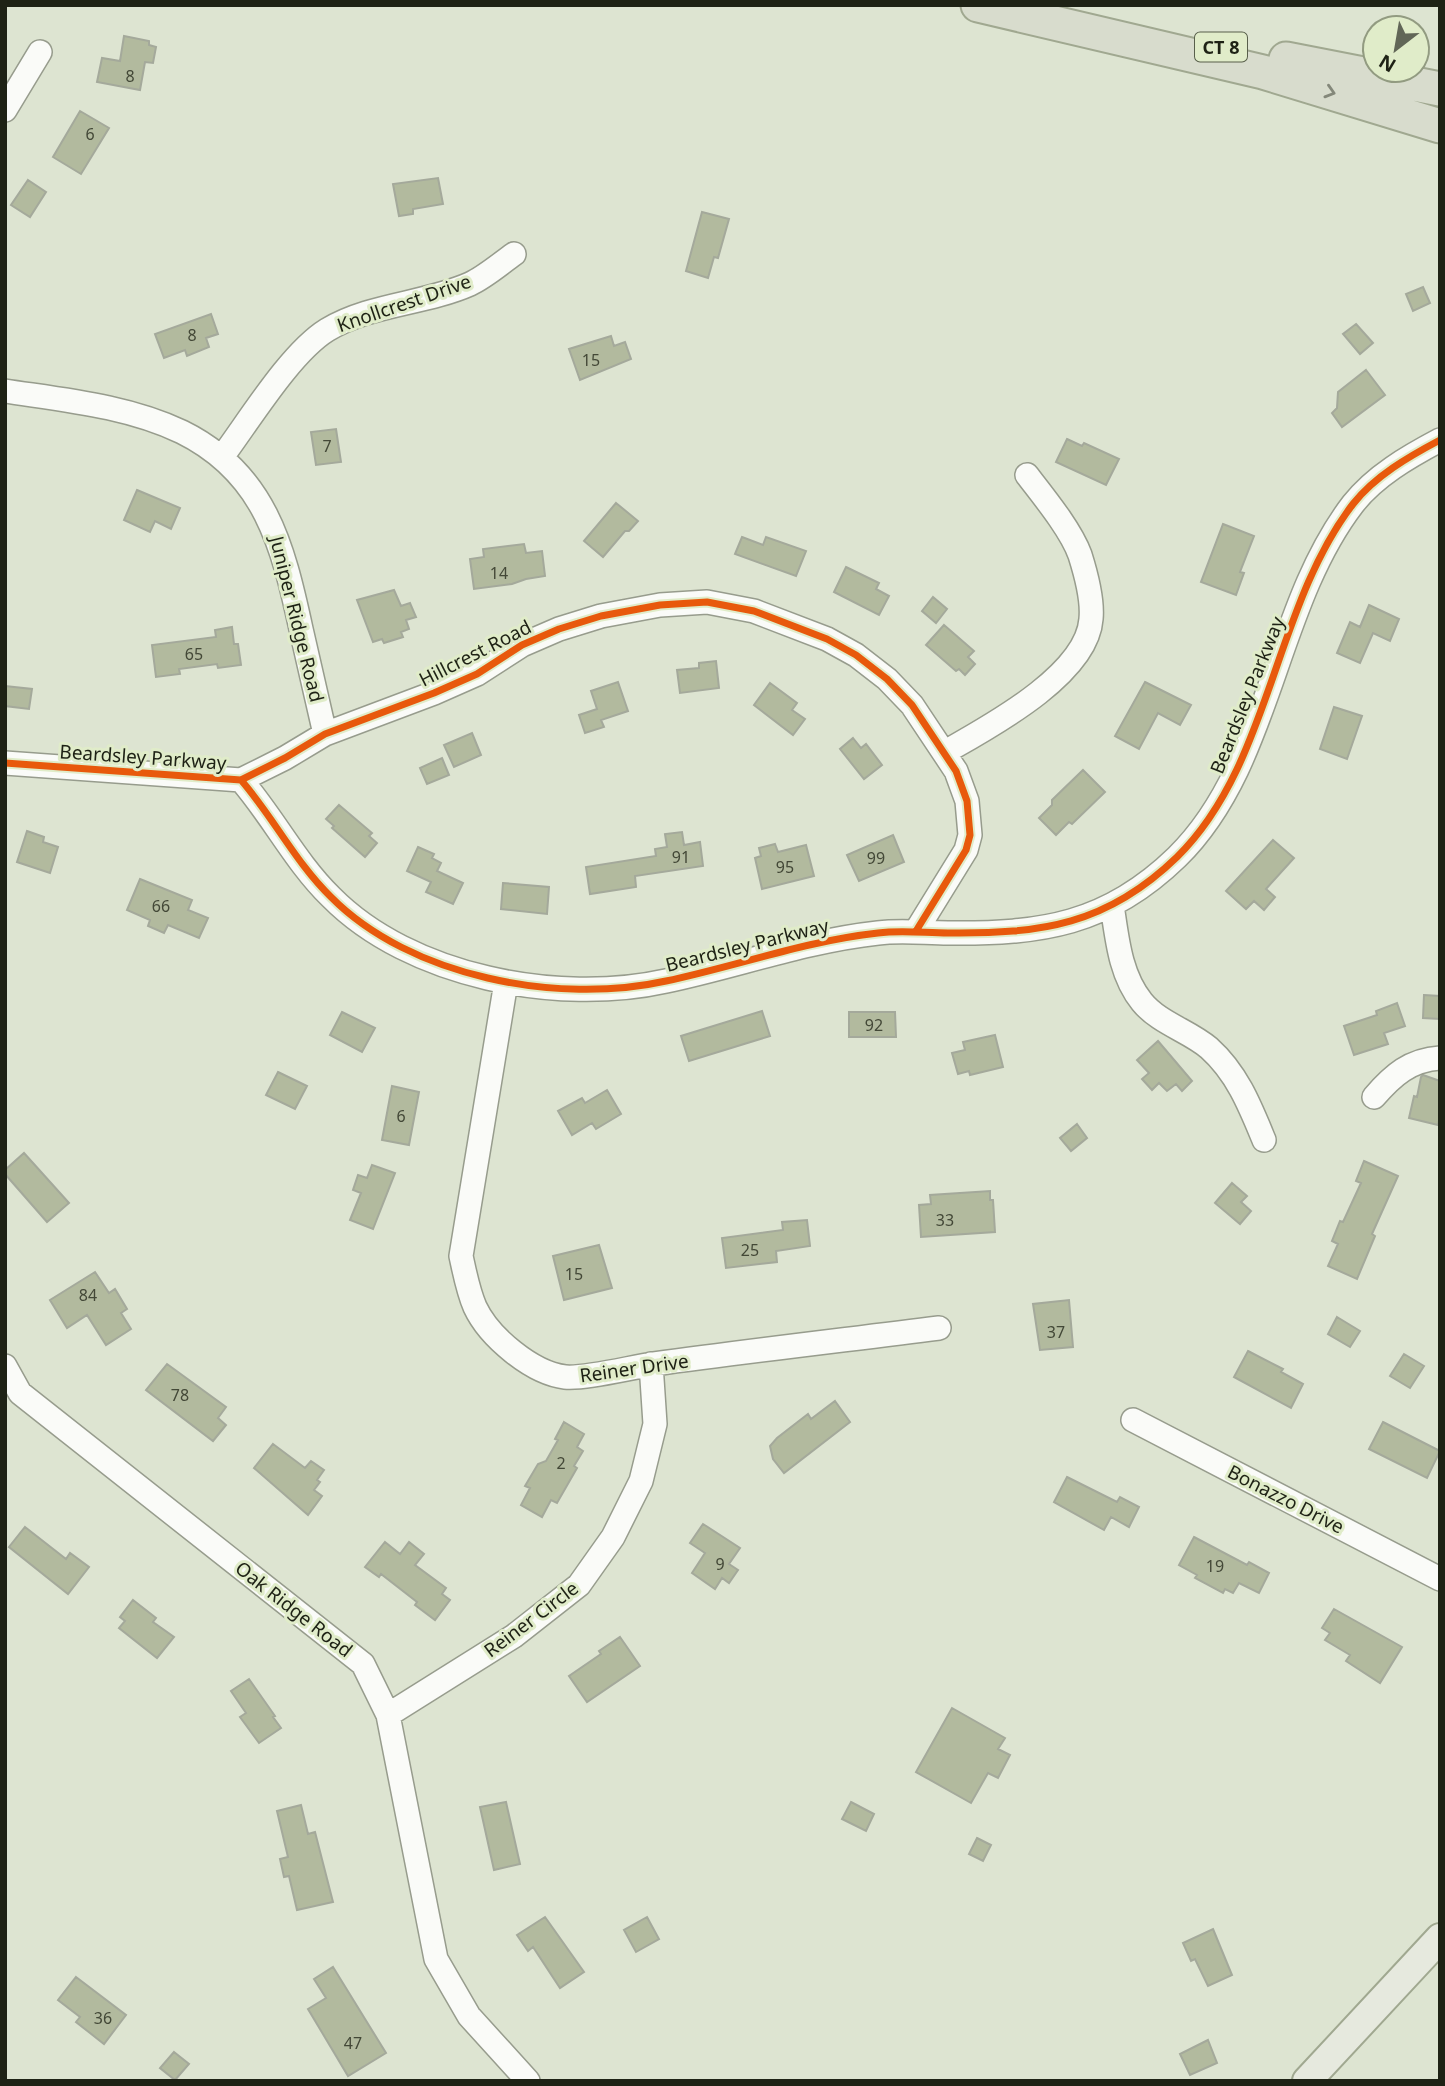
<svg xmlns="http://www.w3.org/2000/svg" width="1445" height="2086" font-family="'Noto Sans',sans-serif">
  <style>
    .building { fill: #b2ba9e; stroke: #a4a99b; stroke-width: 2 }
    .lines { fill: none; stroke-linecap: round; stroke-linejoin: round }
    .minor-casing { stroke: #979c8d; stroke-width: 26 }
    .major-casing { stroke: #a0a890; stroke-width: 32 }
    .highway-casing { stroke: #a0a890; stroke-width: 37 }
    .minor { stroke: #fafbf8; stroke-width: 23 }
    .major { stroke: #e6e9de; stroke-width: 28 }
    .highway { stroke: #d8dccd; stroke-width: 33 }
    .cycleway-casing { stroke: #e0ecc9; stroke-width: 11 }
    .cycleway { stroke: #e8590c; stroke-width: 7 }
    .oneway { stroke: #84887a }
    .labels { text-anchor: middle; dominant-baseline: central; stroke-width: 6; stroke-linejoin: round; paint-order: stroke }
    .number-label { font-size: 16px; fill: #434837 }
    .shield { fill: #e0ecc9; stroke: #585f4b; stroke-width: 2 }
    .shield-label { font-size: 18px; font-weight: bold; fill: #1e2215 }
    .street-label { font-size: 19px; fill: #1e2215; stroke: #e0ecc9 }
  </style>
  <rect width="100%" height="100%" fill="#dde4d1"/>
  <path class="building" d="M124,36l25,5v4l7,2 -3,16 -8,-1 -5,28 -43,-8 5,-24 18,3z
    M80,111l29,17 -28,46 -28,-17z
    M438,178l5,26 -30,5v5l-14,2 -6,-32z
    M28,180l18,12 -16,25 -19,-12z
    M702,212l27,7 -11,39 -4,-1 -6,21 -22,-7z
    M1423,287l7,16 -17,8 -7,-17z
    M211,314l7,20 -12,4 3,9 -22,9 -2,-6 -21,8 -9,-24z
    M1356,324l17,19 -13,11 -17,-20z
    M611,336l3,10 11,-4 6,17 -51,21 -11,-31z
    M1366,370l19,25 -43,32 -10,-14 5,-5 1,-16z
    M336,429l5,33 -25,3 -5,-33z
    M1067,439l15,7 2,-3 35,16 -13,26 -50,-23z
    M137,490l43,18 -9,21 -16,-8 -5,11 -26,-12z
    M616,503l22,18 -9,10h-4l-22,26 -19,-16z
    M1223,524l31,12 -14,36 4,1 -8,22 -35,-13z
    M742,537l21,8 3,-8 40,14 -10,25 -61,-22z
    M524,544l2,9 16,-2 3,25 -19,3 -14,5 -38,5 -4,-30 14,-2 -1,-8z
    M846,567l33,16 -3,6 13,7 -10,19 -45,-23z
    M394,590l7,16 9,-3 6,14 -10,3 3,9 -8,3 2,5 -19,6 -2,-4 -9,3 -16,-42z
    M933,597l14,12 -11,14 -14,-12z
    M1369,605l30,14 -9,22 -17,-8 -13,30 -23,-10 13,-31 10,5z
    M944,625l30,26 -6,6 7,7 -10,11 -6,-6 -3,2 -30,-26z
    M232,627l2,17h4l3,21 -23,3 -1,-4 -38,5 1,5 -24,3 -4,-32 64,-8 -1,-7z
    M716,661l3,27 -39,5 -3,-23 22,-2v-5z
    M618,682l10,29 -27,9 3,7 -19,6 -6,-18 18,-6 -6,-18z
    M1145,682l46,23 -11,20 -22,-12 -19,36 -24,-13z
    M770,683l27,20 -5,7 13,9 -12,16 -39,-30z
    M5,686l27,3 -3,20 -24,-3z
    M1334,707l28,9 -15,43 -27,-10z
    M472,733l9,22 -27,12 -10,-22z
    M853,738l8,10 5,-4 16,21 -18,14 -24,-30z
    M442,758l7,17 -22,9 -7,-16z
    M1083,770l22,22 -33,32 -3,-2 -13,13 -17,-17 13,-13v-5z
    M339,805l33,28 -3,3 8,7 -12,14 -33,-29 2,-2 -8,-7z
    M27,831l17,6 -1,5 15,5 -8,26 -33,-11z
    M682,832l2,13 16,-3 3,24 -68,10 1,11 -46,7 -4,-27 70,-11 -1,-7 12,-2 -2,-13z
    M893,835l11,27 -45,19 -12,-26z
    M1273,840l21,18 -28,31 9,8 -11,13 -10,-9 -8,8 -20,-18z
    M775,844l3,8 28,-7 8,31 -52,13 -7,-31 6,-2 -2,-8z
    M418,847l16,7 -2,4 9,5 -4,8 26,12 -10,21 -27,-12 5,-10 -24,-11z
    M140,879l52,21 -4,10 20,8 -9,20 -31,-13 -4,8 -16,-7 2,-6 -23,-10z
    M503,883l46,4 -2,27 -46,-5z
    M1424,995l16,1v23l-17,-1z
    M1397,1003l8,23 -21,7 4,11 -34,11 -10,-29 33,-11 -1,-4z
    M762,1011l8,25 -81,25 -8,-25z
    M342,1012l33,16 -13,24 -32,-17z
    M849,1012h46l1,25h-47z
    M995,1035l8,32 -33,8 -1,-4 -11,3 -6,-21 13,-3 -2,-8z
    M1158,1041l34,40 -10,10 -6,-7 -9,7 -8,-8 -7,7 -10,-11 7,-6 -12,-13z
    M278,1072l29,14 -12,23 -29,-14z
    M1423,1075l17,6v35l-2,9 -29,-7 5,-22 3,1 4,-20z
    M392,1086l27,6 -10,53 -27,-5z
    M607,1090l14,24 -25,15 -4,-6 -20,12 -14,-24 24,-13 3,5z
    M1077,1124l10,14 -16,13 -11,-13z
    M24,1153l45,50 -22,19 -42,-48v-4z
    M1364,1161l34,15 -26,58 3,2 -18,43 -29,-13 10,-22 -6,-3 8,-20 3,1 18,-39 -5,-2z
    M372,1165l23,8 -22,56 -23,-9 11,-27 -8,-3 5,-15 9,3z
    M1232,1183l15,13 -6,6 10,9 -11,13 -25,-21z
    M990,1191v9h3l2,32 -74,5 -2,-32 12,-1 -1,-9z
    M807,1220l3,26 -34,5 1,11 -51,6 -4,-30 61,-8 -1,-8z
    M599,1245l13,43 -48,12 -11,-44z
    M95,1272l14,21 6,-4 12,20 -6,4 10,16 -25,16 -19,-30 -20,13 -17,-28z
    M1069,1300l4,47 -33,3 -7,-46z
    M1337,1317l23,14 -10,16 -22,-13z
    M1248,1351l35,18 -2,3 22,12 -12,24 -57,-31z
    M1404,1354l20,12 -14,22 -20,-12z
    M167,1364l59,43 -8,11 8,7 -13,16 -67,-51z
    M835,1401l15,21 -66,51 -11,-14 -3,-13 7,-8 31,-24 3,5z
    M564,1422l20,12 -7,13 6,4 -9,15 3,2 -20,35 -6,-3 -9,17 -21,-12 9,-17 -5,-2 13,-22 8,-3 12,-21 -3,-1z
    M1383,1422l57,29 -13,27 -58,-29z
    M273,1444l32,24 6,-7 13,9 -7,10 3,2 -6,8 8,6 -14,19 -54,-47z
    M1067,1477l50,25 3,-5 19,10 -10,20 -18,-10 -7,13 -50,-28z
    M703,1524l37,24 -11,16 9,6 -9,13 -7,-5 -7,11 -23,-16 13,-20 -15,-10z
    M25,1527l41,32 4,-6 19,14 -21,27 -59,-47z
    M1194,1537l53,28 2,-3 20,11 -10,20 -20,-10 -6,10 -8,-4 -2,4 -28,-15 2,-3 -18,-10z
    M385,1542l15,12 9,-12 15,12 -9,11 31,23 -4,6 8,6 -15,20 -20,-15 2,-3 -36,-28 -2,3 -14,-10z
    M133,1600l23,18 -3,4 21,15 -17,21 -38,-30 6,-7 -5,-4z
    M1334,1609l68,38 -22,36 -34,-22 4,-6 -25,-15 5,-7 -8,-5z
    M620,1637l20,29 -53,36 -18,-26 32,-22 -2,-3z
    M249,1679l26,37 -2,1 8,11 -22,15 -19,-26 6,-4 -15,-22z
    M952,1708l53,30 -7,11 12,6 -12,23 -10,-5 -17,30 -55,-31z
    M506,1802l14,62 -26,6 -14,-63z
    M851,1802l23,12 -8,17 -24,-12z
    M301,1805l7,29 7,-2 18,70 -36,8 -8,-34 -5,1 -4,-18 8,-2 -11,-46z
    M977,1838l14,7 -8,16 -14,-7z
    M545,1917l39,55 -24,16 -27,-41 -5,4 -11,-16z
    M647,1917l12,22 -23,13 -12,-22z
    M1213,1929l19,46 -24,11 -13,-27 -4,2 -8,-18z
    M333,1967l53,86 -38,23 -40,-67 18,-11 -12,-19z
    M76,1977l50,38 -22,29 -28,-22 4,-5 -22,-17z
    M1208,2040l9,23 -27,12 -10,-21z
    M174,2052l15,12 -14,16 -15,-12z"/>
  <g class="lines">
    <defs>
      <path id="minor" d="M5,110l35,-58
        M5,391c59,9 123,15 177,41 83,41 101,114 119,197 8,35 16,70 24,105
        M222,457c27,-36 68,-104 105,-127 43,-26 98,-26 143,-46 15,-7 30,-20 44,-30
        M945,752c44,-25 142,-77 146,-133 2,-20 -5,-45 -11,-64 -9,-25 -36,-58 -53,-80
        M5,763l236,17c32,37 55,83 90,117 79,80 227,108 335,84 71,-15 139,-40 212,-48 24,-3 47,0 70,0 93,1 159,-8 229,-76 94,-92 96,-249 176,-353 22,-28 55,-47 87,-64
        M241,780l44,-22 40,-24 109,-41 43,-19 45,-29 37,-16 42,-13 59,-11 47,-3 47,9 73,28 29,16 31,24 25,26 44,66 11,30 3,34 -4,15 -50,81
        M1112,905c5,33 8,70 30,97 17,21 47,29 67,46 28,25 41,58 55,92
        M506,982l-45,274c4,18 7,35 14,51 14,30 57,66 90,70 20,2 67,-10 89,-13 95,-13 190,-24 285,-36
        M1374,1097c19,-22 36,-37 66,-39
        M5,1366l15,27 343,271 25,51 48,244 33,57 59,65
        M1133,1420l307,159
        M388,1715l126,-79 65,-51 34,-48 28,-56 14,-57 -4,-60"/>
      <path id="major" d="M1307,2081l133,-143"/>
      <path id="highway" d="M978,5l285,67 177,54
        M1286,59l154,30"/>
    </defs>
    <use href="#minor" class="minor-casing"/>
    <use href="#major" class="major-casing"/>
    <use href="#highway" class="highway-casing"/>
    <use href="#minor" class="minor"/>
    <use href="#major" class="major"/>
    <use href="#highway" class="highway"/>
    <defs>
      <path id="cycleway" d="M5,763l236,17c32,37 55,83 90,117 79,80 227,108 335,84 71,-15 139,-40 212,-48 24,-3 47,0 70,0 93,1 159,-8 229,-76 94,-92 96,-249 176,-353 22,-28 55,-47 87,-64
        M241,780l44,-22 40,-24 109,-41 43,-19 45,-29 37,-16 42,-13 59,-11 47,-3 47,9 73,28 29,16 31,24 25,26 44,66 11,30 3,34 -4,15 -50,81"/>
    </defs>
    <use href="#cycleway" class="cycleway-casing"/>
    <use href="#cycleway" class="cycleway"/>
  </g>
  <defs><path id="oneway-chevron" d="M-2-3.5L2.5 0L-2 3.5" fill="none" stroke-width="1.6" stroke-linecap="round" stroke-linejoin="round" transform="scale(1.75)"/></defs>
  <use class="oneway" href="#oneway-chevron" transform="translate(1330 92) rotate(17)"/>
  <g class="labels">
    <g class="number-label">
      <text x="130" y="76">8</text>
      <text x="90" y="134">6</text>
      <text x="192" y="335">8</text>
      <text x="591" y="360">15</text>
      <text x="327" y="446">7</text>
      <text x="499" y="573">14</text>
      <text x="194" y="654">65</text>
      <text x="681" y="857">91</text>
      <text x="876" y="858">99</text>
      <text x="785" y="867">95</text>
      <text x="161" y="906">66</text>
      <text x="874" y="1025">92</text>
      <text x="401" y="1116">6</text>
      <text x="945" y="1220">33</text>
      <text x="750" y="1250">25</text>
      <text x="574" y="1274">15</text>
      <text x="88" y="1295">84</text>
      <text x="1056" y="1332">37</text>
      <text x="180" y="1395">78</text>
      <text x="561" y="1463">2</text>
      <text x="720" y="1564">9</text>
      <text x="1215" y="1566">19</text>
      <text x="103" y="2018">36</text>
      <text x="353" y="2043">47</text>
    </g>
    <rect class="shield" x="1195" y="32.5" width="52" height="29" rx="5"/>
    <g class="shield-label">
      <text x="1221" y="47">CT 8</text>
    </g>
    <g class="street-label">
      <text transform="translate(404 303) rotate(-19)">Knollcrest Drive</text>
      <text transform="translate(297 619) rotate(76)">Juniper Ridge Road</text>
      <text transform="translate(475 653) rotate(-27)">Hillcrest Road</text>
      <text transform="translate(1247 695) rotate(-68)">Beardsley Parkway</text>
      <text transform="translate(143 757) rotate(4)">Beardsley Parkway</text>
      <text transform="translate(747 945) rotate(-14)">Beardsley Parkway</text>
      <text transform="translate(634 1368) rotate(-8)">Reiner Drive</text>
      <text transform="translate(1286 1499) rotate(27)">Bonazzo Drive</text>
      <text transform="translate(294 1609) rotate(38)">Oak Ridge Road</text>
      <text transform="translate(531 1619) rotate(-37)">Reiner Circle</text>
    </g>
  </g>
  <rect width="1445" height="2086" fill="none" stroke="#1e2215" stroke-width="14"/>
  <g transform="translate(1396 49) rotate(211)"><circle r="33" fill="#e0ecc9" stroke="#929b81" stroke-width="2"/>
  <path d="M0-5L12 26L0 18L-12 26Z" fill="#616657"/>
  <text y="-10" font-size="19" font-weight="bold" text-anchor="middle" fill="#1e2215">N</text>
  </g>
</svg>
